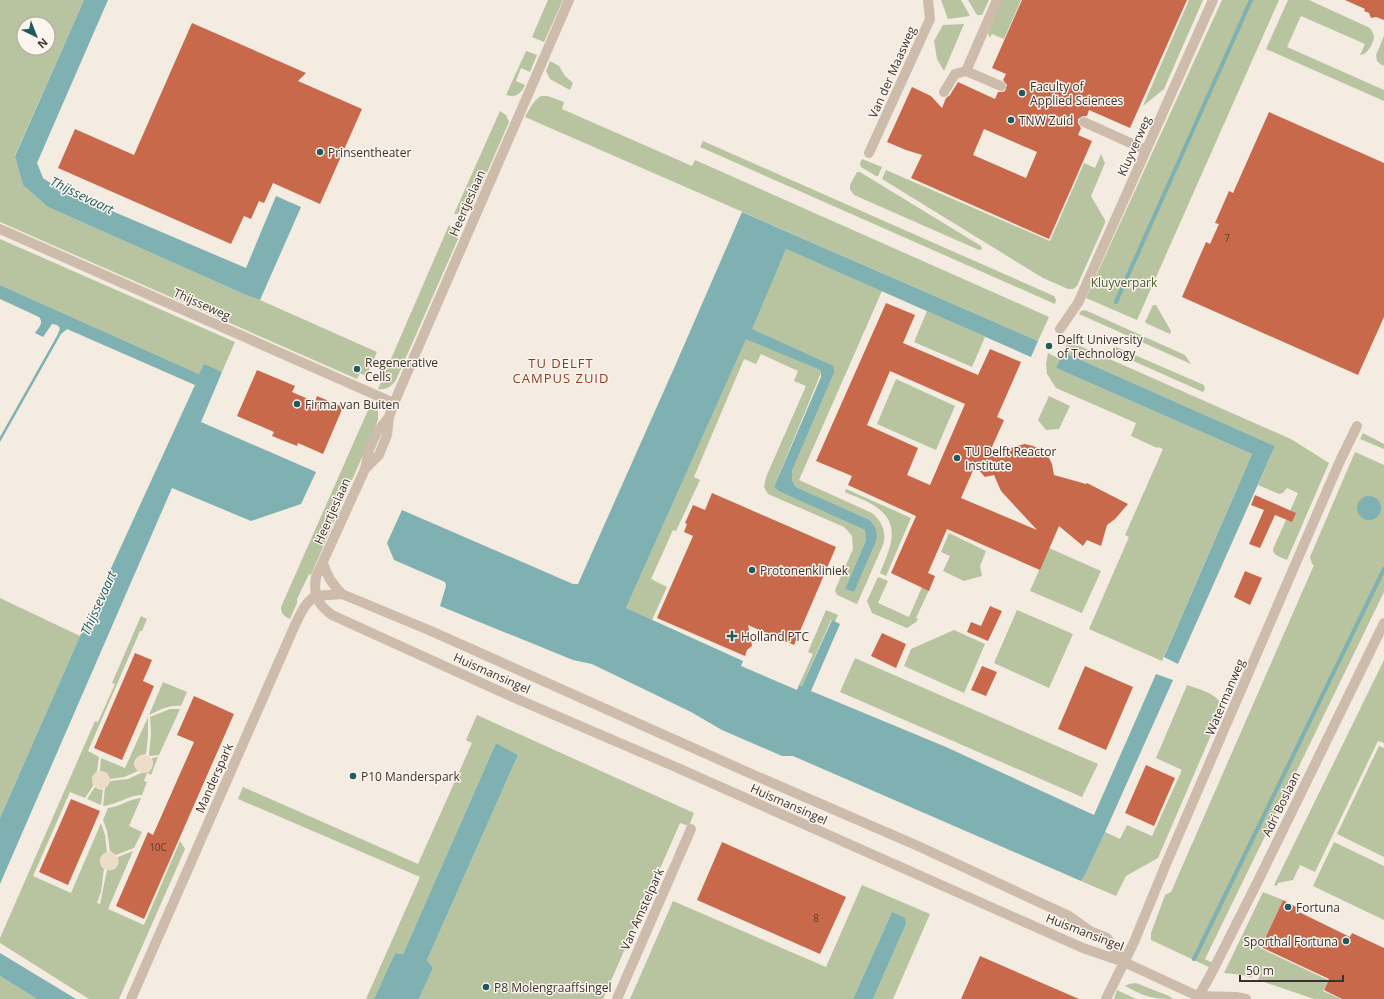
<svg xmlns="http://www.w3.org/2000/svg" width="1384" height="999" font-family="'Open Sans',sans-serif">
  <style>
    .green { fill: #b8c4a0; fill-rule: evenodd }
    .plaza { fill: #ecdcc8 }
    .water { fill: #7fb0b2 }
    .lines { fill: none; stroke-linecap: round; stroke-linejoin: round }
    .stream { stroke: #7fb0b2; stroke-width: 4 }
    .building { fill: #c8694b; fill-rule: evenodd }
    .pedestrian { stroke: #cdbbac; stroke-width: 10 }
    .minor { stroke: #cdbbac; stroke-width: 10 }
    .tertiary { stroke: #cdbbac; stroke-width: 10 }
    .poi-dot { fill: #1f5a5e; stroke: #fbf5ee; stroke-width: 1.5 }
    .labels { text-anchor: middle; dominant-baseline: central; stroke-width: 3; stroke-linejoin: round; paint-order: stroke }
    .number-label { font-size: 10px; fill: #5e3e33 }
    .street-label { font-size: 12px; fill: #3b302b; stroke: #fbf5ee }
    .poi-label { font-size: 12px; fill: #3b302b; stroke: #fbf5ee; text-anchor: start }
    .park-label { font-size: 12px; fill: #4a5a2e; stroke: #fbf5ee }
    .water-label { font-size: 13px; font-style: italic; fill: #1f5a5e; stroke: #fbf5ee }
    .neighbourhood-label { font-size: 13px; letter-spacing: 1px; fill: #8c3b22; stroke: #fbf5ee }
  </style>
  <rect width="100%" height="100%" fill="#f4ebe1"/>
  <path class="green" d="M0,0h84l-69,155 8,30 25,22 198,88 14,5 117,52 -11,24 -6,-3 -3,6 -357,-157zM24,24h24v24h-24z
    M548,0h15l-19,42 -12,-5z
    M941,0h20l9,16 -22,3z
    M968,0h21l-7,15h-5z
    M1001,0h20l-17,39 -12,-5 -2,4 -2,-5z
    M1189,0h14l-39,89 -21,17z
    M1222,0h57l-142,320 -51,-22z
    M1288,0h21l61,28c2,3 4,6 4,10 -1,6 -7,17 -14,17l5,-11 -64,-28 -14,31 97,43v11l-118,-52z
    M964,24l-20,47 -7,-12 -3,-18 9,-16z
    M1384,36v28l-1,2 -6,-5 -1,-6z
    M526,51l11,4 -7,17 -9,-4 -5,13 9,4c-4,9 -9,13 -19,10z
    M550,61l9,5 6,10 8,7 -3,7 -20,-11 -4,-8z
    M541,96h7l16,6 -2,7 130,57 3,-6 354,157 -11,24 -513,-224c5,-9 8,-16 16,-21z
    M500,111l6,4 3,7 -37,85 -6,6 -12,1z
    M703,141l351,155 2,4 -1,4 -355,-157z
    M1101,154l4,9 -14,33 14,24v3l-28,63 -4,3h-5l-25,-11 -161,-99 4,-9 164,71 34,-78 11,5z
    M862,159l20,8 -4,9h-2l-15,-9 -1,-4z
    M857,172h3l121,74 1,3 -3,1 -125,-55 -4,-6v-4z
    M449,225l8,7 1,7 -62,141c-5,7 -9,10 -18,9z
    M0,239l235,103 -13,30 -18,-7 -5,9 -199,-89z
    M786,249l96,42 -83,189 73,33c10,9 15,19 11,32l-26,59 -20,-9 -2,-5 18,-41 -1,-13 -8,-9 -76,-33 -4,-7 2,-10 40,-91 -12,-5 4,-10 -37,-17 -5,10 -12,-5 -50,118 6,3 -24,51 -3,-1 -22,49 16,8 -15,33 -26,-12 120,-270 74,32 1,3 -47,114 91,43 1,10 -21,49 9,3 20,-67 -4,-5 -74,-33 -4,-7v-9l42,-98v-7l-83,-37z
    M1153,305h3l15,26 -1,3 -24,-11 -1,-1z
    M1085,310l100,45 6,9 -112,-50 2,-3z
    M927,311l58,26 -13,30 -58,-25z
    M1068,342l12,4 211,93 38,24 -42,97c-6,-3 -14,-4 -14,-11l25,-56 -11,-5 -4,5 -4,1 -21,-9 17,-39 -212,-94z
    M1114,346l90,39 1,4 -2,3 -90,-40 -1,-2z
    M1048,353l12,6 -4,9 196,86 -90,207 -73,-32 40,-92 -4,-2 38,-86 -5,-2 -1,1 -26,-12 5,-13 -80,-35 -9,-14 -1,-10z
    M896,379l59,27 -19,44 -59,-26z
    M1049,396l21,10 -11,23 -13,1 -8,-10z
    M372,401l6,7v12l-67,155 -2,-1 -12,25v4l-7,16c-6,-3 -9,-5 -9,-12z
    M1363,433l21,11v5l-24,-10z
    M1355,452l29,13v127l-179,367 8,4 -2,5 -60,-28v-7l14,-38 6,-3 143,-327 -2,-1 -2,-7z
    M846,489l65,29 -25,58 -6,-3c9,-23 23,-48 -4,-66 -9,-7 -21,-10 -31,-15z
    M949,533l37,18 -6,15 2,10 -18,5 -21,-10 7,-15 -9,-4z
    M1049,548l52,23 -19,42 -52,-22z
    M878,577l10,4 -10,22 31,14 13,-30 7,3 -13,28 2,1 -2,3 -9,6 -35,-15 -5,-12z
    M0,598l80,38 -80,182z
    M826,610l12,5 -3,7 -4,-2 -29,66 -3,-1 14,-31 -5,-2z
    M1017,610l56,24 -24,54 -55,-25z
    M141,616l6,3 -5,12h-2l-52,120 11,6 -2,14 -5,6 1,9 -8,12 -15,-6 -37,84 38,17 30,-70 4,12 2,17c-8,3 -9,12 -3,17l-3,23 -4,11 3,1 7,-34c8,1 13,-4 11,-13l15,-6 -25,58 36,16 36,-84 5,8 -66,150h-30l-89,-56v-5l95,-217 3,1 17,-38 -3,-1z
    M954,630l31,14 -21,49 -60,-27 7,-17z
    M855,658l243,106 -16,33 -242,-105z
    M1384,660v83l-6,-2 -63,131 -15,-7 -7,15 -15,3 -1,3 -3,-1z
    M163,682l24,10 -6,14c-13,-1 -21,4 -32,9z
    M1187,685c14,5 30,8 36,22l-65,151 -32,18 -10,20 -35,-15 5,-8 19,-41 15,7 7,-14 25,11 30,-66 -26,-12z
    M170,709h10l-21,46 -9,1 -1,-1 2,-21 -1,-17z
    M477,715l217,98 -5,13 -9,-3 -77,176h-184l14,-31 -6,-8 91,-205 -22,-12 -93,211 -8,-1 -21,46h-8l54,-122 -182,-78 5,-12 175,77 54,-121 -6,-3z
    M148,717v19l-2,18c-10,1 -16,9 -8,17l-14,6 -14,2 -3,-6 -7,-2 1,-13 24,10z
    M1379,746l5,2v109l-47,-23z
    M158,757l-7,18 -4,-2 -3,8 3,1 -5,13c-14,0 -25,10 -39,11l2,-18 5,-7 18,-2 13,-6 8,-1 4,-8 -1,-6z
    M95,787l3,2 5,1 -2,15 -14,-6z
    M141,798l-12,28 13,6 -8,16 -18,7 -6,-4 -3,-20 -4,-11 5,-12c11,-1 21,-9 33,-10z
    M1334,842l50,24v54l-71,-34z
    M862,885l68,29 -37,85h-20l33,-75 -14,-12 -39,87h-223l43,-98 153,66z
    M1263,892l20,8 -23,48 68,32 -5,11 18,8h-27l-56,-19 3,-8 -6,-2 -4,8 -8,-3 -19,-2z
    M0,976l37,23h-37z
    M1136,983l33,13 4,3c-22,0 -29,-3 -48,-13l4,-2z
    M1117,990l19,9h-22z"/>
  <path class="plaza" d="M135 764a9 9 0 1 1 18 0a9 9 0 1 1-18 0Z
    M92 780a9 9 0 1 1 18 0a9 9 0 1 1-18 0Z
    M100 861a9 9 0 1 1 18 0a9 9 0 1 1-18 0Z"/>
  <path class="water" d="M84,0h24l-71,163 6,15 15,10 188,80 30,-72 25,11 -41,93 -14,-5 -198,-88 -25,-22 -8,-29z
    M742,212l296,129 -7,16 -245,-108 -34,80 82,37v7l-42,98v9l4,7 74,33c6,7 8,13 6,21l-22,51 -9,-3 21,-49 -1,-10 -86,-39 -5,-4 47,-110v-4l-1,-3 -74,-31 -120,269 117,53 -2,5 56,24 2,-5 3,1 30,-66 8,4 -29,67 135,56 148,68 62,-141 17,6 -68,152 -19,41 -5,8 -288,-125h-11l-60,-26 -31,-18 -99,-48 -19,-4 -133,-54 6,-20 -1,-4 -51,-22 -7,-17 15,-33 171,74h5l97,-218z
    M0,285l199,89 5,-10 18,8 -21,50 115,50 -15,32 -50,17 -79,-33 -172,396v-66l80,-182 115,-251 -128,-56 -6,5 -61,108v-5l58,-103 2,-6 -3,-3 -5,-1 -9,13 -8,-4c4,-6 9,-10 4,-16l-39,-18z
    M1063,352l212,94 -97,218 -14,-7 88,-203 -196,-86z
    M1357 508a12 12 0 1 1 24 0a12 12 0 1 1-24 0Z
    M496,743l22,12 -91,205 6,8 -14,31h-45l21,-46 8,1z
    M892,912l13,6 1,6 -33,75h-20z
    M0,953l76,46h-39l-37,-23z"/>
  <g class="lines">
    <path class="stream" d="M1116,302l135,-302
      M1194,959l190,-390"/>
  </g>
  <path class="building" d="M1022,0h165l-57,128 -41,-18 -2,6h-4l-5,3v4l3,5 -3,7 14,6 -43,98 -138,-61 11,-23 -16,-5 -19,-8 25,-55 19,9 11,12 4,-10 4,-3 8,-13 37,17 3,-7h4l3,-1 2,-6 -4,-5 3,-6 -14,-6zM984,129l53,23 -11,26 -53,-23z
    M1345,0h39v20l-8,-3 -5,1 -2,-5 -5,-2 1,-2z
    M192,23l114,50 -8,8 64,28 -42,95 -47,-21 -9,20 -5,-2 -8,18 -7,-3 -13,28 -173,-76 17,-39 59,26z
    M1269,112l115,51v154l-26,58 -176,-78 24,-55 4,2 9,-20 -4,-1 14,-32 4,2z
    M886,303l29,12 -12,28 75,32 12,-26 31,13 -24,55 7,3 -17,38 29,-12 9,-2 8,2 8,4 7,6 4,8 2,11 32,9 1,-1 41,21 -13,15 -8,6 -6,21 -14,-6 -4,6 -24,-20 -19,44 -93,-41 -19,44 7,3 -6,15 -38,-18 25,-57 -68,-31 4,-9 -36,-15zM890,371l75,33 -35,81 -23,-10 11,-27 -51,-23zM975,466l10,11 9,-2 7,16 36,39 -76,-32z
    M257,370l38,16 -3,6 23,10 2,-6 26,11 -20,47 -25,-11 -1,3 -25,-10 2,-4 -37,-16z
    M712,493l124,54 -42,98 -46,-20 4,21 -5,4 -2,6 -88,-38 36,-82 -9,-4 3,-8 -2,-1 8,-18 12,5z
    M1255,495l41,18 -4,9 -17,-7 -15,33 -11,-4 15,-34 -13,-5z
    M1245,571l17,7 -12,27 -16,-8z
    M990,606l12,5 -14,30 -21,-9 4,-10 10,4z
    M882,633l24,11 -10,24 -25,-12z
    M135,653l17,7 -9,21 11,5 -32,74 -28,-12z
    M982,666l15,6 -11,24 -15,-6z
    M1085,666l48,21 -27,63 -48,-21z
    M194,696l40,18 -90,205 -28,-13 32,-74 5,3 41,-93 -17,-7z
    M1146,765l29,13 -21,48 -29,-13z
    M71,799l29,12 -32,74 -29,-13z
    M722,842l124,55 -26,57 -123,-54z
    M1283,900l17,9 -1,3 51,25 2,-4 32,15v51h-42l-18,-9 5,-11 -68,-32z
    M980,956l99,43h-118z"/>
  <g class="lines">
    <path class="pedestrian" d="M966,71l31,-71
      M944,92l11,-18 11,-3 35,15
      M1084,122l62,28
      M1060,329l18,-26 135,-303"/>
    <path class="minor" d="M869,153l61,-134 -2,-19
      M0,229l394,174
      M131,999l164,-374c5,-10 10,-23 21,-29l26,-2
      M617,999l74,-170
      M1106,999l28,-57 32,-78 173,-401 18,-37
      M1197,999l13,-23 47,-93 127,-260"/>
    <path class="tertiary" d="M389,417l-12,15 -5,11 -3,7 -4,19 -49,108c-3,18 1,27 16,38l176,80 163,70 412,183 41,14 80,37
      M365,469l14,-14 8,-20 2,-18 5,-14 175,-403
      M323,563c4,13 9,21 19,31l89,37 316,141 171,74 151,70 21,15 17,7 17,24
      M1199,996l37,1 10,2"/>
  </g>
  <g class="poi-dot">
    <circle cx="1022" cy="93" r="4"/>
    <circle cx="1011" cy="120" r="4"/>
    <circle cx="320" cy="152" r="4"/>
    <circle cx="1049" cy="346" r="4"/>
    <circle cx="357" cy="369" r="4"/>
    <circle cx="297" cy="404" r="4"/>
    <circle cx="957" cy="458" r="4"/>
    <circle cx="752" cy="570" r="4"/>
    <path d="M730 630h4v4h4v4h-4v4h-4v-4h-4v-4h4z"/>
    <circle cx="353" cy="776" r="4"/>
    <circle cx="1288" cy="907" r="4"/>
    <circle cx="1346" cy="941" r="4"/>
    <circle cx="486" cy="987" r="4"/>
  </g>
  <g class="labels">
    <g class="number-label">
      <text x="1227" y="238">7</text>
      <text x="158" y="847">10C</text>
      <text x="816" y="918">8</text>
    </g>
    <g class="street-label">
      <text transform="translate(892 72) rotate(-66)">Van der Maasweg</text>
      <text transform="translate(1134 146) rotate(-66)">Kluyverweg</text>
      <text transform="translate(467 203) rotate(-66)">Heertjeslaan</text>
      <text transform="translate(202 304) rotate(24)">Thijsseweg</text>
      <text transform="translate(332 511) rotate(-66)">Heertjeslaan</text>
      <text transform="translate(492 673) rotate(24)">Huismansingel</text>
      <text transform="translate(1225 697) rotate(-67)">Watermanweg</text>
      <text transform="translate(214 778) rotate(-66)">Manderspark</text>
      <text transform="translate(789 804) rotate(24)">Huismansingel</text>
      <text transform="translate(1281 804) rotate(-64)">Adri Boslaan</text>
      <text transform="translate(642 909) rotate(-66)">Van Amstelpark</text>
      <text transform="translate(1085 932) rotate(21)">Huismansingel</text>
    </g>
    <g class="poi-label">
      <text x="1030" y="86">Faculty of<tspan x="1030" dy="14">Applied Sciences</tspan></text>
      <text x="1019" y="120">TNW Zuid</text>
      <text x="328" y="152">Prinsentheater</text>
      <text x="1057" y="339">Delft University<tspan x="1057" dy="14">of Technology</tspan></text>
      <text x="365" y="362">Regenerative<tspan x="365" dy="14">Cells</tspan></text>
      <text x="305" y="404">Firma van Buiten</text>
      <text x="965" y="451">TU Delft Reactor<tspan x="965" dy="14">Institute</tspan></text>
      <text x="760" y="570">Protonenkliniek</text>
      <text x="741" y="636">Holland PTC</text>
      <text x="361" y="776">P10 Manderspark</text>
      <text x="1296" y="907">Fortuna</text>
      <text x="1338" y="941" text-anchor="end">Sporthal Fortuna</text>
      <text x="494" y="987">P8 Molengraaffsingel</text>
    </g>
    <g class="park-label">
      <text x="1124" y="282">Kluyverpark</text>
    </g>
    <g class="water-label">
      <text transform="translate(82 195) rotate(26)">Thijssevaart</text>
      <text transform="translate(98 603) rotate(-66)">Thijssevaart</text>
    </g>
    <g class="neighbourhood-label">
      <text x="561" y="363">TU DELFT<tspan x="561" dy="15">CAMPUS ZUID</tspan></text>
    </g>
  </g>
  <g transform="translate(36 36) rotate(137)"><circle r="19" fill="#fbf5ee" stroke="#aea6a0"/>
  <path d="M0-3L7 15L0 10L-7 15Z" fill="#1f5a5e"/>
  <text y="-6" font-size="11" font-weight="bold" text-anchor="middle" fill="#3b302b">N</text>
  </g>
  <path d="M1240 975v6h103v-6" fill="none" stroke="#3b302b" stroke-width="2"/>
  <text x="1246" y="975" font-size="12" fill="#3b302b" stroke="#fbf5ee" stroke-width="3" paint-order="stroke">50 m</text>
</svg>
